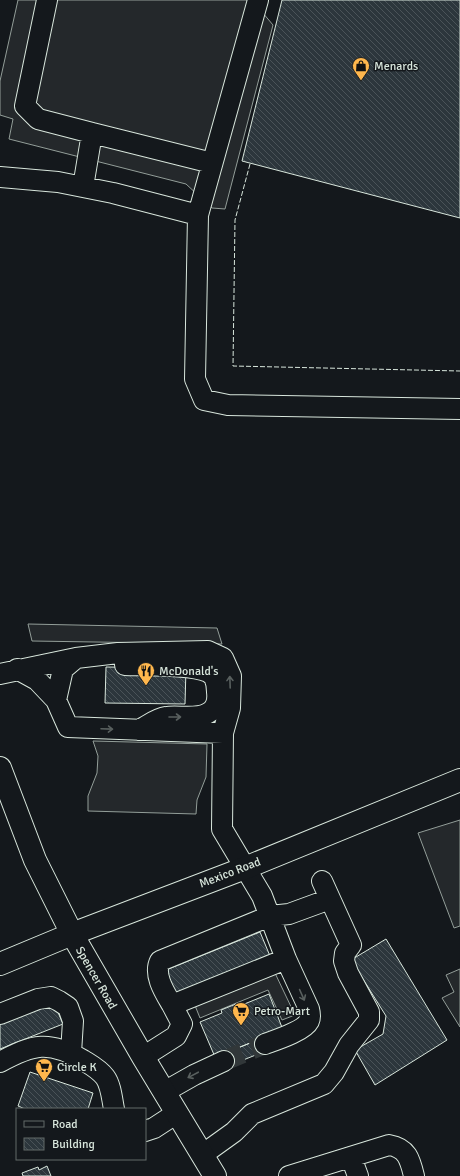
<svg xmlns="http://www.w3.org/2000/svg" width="460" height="1176" font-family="Signika,sans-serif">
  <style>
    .parking { fill: #24282b; stroke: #939e99 }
    .building { fill: url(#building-back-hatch); stroke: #d8e6dc }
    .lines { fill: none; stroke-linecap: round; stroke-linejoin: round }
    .minor-tunnel { stroke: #313739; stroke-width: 20; stroke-dasharray: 20 10; stroke-linecap: butt }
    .minor-casing { stroke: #d8e6dc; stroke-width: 22 }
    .major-casing { stroke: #d8e6dc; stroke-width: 24 }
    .minor { stroke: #14181c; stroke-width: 20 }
    .major { stroke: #14181c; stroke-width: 22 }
    .fence { stroke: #d8e6dc; stroke-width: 1; stroke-dasharray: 5 2; stroke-linecap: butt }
    .oneway { stroke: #59605f }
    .labels { text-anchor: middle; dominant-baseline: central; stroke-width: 3; stroke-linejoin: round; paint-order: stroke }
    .poi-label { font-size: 12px; fill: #d8e6dc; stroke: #14181c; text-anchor: start }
    .street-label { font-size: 12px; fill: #d8e6dc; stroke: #14181c }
  </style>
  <defs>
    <pattern id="building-back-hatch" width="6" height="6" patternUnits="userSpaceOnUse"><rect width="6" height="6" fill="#2c363c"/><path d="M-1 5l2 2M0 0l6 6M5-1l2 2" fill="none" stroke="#4a5358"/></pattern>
  </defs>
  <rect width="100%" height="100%" fill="#14181c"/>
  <path class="parking" d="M18,0h234l21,25 -48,184 -13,-1 -26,-24 -177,-45 4,-20 -13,-4v-34z
    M28,624l189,4 5,16 -190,-3z
    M93,741l114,3 -1,33 -9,23 -1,14 -108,-3v-15l9,-23 1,-17z
    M460,820v106l-6,2 -36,-95z
    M460,969v58l-18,-29 12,-6 -8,-17z
    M274,971l21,44 -13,5 -14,-30 -68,28 -6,-15z"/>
  <path class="building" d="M282,0h178v218l-218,-57z
    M106,667l80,1 -1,36 -80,-1z
    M260,932l10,24 -94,38 -10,-24z
    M386,939l61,101 -72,45 -20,-35 28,-16 3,-18 -35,-56z
    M269,994l14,36 -68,27 -15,-35 22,-9 -1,-3 15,-6 1,3z
    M54,1003l9,21 -63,25v-25z
    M262,1038l6,12 -42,17 -5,-12z
    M30,1072l63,21 -5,16h-63l-7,-3z
    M47,1166l4,10h-28l-1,-3 16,-6 1,3z"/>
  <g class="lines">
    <path class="minor-tunnel" d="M224,1061l41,-17"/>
    <defs>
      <path id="minor" d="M47,0l-22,106 13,13 54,14 -9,54
        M92,133l120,30
        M0,177l58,5 55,11 85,22 -3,164 9,21 24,5 232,4
        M198,215l60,-215
        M125,665c17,1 79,-2 89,12 2,4 3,10 3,15 1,8 -1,17 -9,21 -11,7 -30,2 -42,4 -9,1 -19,9 -27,13
        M17,669l20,11 19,20 12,27 155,6
        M0,674l76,-16 42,-5 90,-2 15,7 8,18 -1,32 -7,25 -1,96 40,67 24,63 -114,46 10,19 -6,12 -33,21
        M56,700l7,-31 13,-11h3
        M172,1005c-7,-12 -19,-30 -12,-44l110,-45 19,-2 41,-15
        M0,1014l38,-15 13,-2 8,4 9,6 5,14 -2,32
        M265,1044c11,-4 39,-13 44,-23 2,-4 1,-8 0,-12l-23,-50
        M0,1062c33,-18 49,-22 83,-2 8,5 16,9 22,17 6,8 7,22 9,32
        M164,1092l30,-17 30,-14
        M145,1131l9,-3 23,-15
        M202,1155l32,-23 18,-18 72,-30 10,-12 15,-27 20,-25v-8l-21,-39 -4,-12 1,-8 6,-8 -29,-64
        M351,1157l7,19
        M289,1176l100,-31c18,3 21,14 25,31"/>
      <path id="major" d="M0,768l35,92 37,74 71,123 72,119
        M0,964l72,-30 173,-66 215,-88"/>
    </defs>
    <use href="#minor" class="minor-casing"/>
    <use href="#major" class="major-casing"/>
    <use href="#minor" class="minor"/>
    <use href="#major" class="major"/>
    <path class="fence" d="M250,164l-15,56 -2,146 227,5"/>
  </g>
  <defs><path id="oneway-shaft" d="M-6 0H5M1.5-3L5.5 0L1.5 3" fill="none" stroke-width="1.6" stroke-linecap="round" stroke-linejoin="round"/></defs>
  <g class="oneway">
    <use href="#oneway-shaft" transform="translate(230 682) rotate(-92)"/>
    <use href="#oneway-shaft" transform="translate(175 717)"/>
    <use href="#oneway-shaft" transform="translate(107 729) rotate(2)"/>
    <use href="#oneway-shaft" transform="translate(302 995) rotate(66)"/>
    <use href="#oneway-shaft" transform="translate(193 1075) rotate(152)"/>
  </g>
  <defs>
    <symbol id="shop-pin" viewBox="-11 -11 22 30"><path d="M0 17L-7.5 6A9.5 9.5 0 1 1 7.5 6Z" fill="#ffb74d" stroke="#14181c"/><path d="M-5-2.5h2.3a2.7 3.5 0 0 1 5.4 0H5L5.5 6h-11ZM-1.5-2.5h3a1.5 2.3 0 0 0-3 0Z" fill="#111"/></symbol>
    <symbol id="restaurant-pin" viewBox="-11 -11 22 30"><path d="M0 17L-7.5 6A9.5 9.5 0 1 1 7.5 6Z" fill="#ffb74d" stroke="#14181c"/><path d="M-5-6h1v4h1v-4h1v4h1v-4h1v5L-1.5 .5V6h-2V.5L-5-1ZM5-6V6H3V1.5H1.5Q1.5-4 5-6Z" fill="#111"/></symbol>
    <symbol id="supermarket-pin" viewBox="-11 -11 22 30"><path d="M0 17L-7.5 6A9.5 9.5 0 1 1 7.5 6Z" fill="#ffb74d" stroke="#14181c"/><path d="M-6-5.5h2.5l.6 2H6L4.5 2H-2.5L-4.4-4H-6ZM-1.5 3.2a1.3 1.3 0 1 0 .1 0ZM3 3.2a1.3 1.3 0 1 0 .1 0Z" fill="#111"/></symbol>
  </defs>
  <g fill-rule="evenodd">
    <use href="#shop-pin" x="351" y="56" width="20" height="27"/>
    <use href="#restaurant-pin" x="136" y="661" width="20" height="27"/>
    <use href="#supermarket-pin" x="231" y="1001" width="20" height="27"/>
    <use href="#supermarket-pin" x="34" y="1057" width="20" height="27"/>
  </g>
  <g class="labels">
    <g class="poi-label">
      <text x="374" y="66">Menards</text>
      <text x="159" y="671">McDonald's</text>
      <text x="254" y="1011">Petro-Mart</text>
      <text x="57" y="1067">Circle K</text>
    </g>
    <g class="street-label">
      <text transform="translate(230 873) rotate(-21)">Mexico Road</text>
      <text transform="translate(96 978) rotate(60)">Spencer Road</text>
    </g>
  </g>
  <rect x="16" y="1108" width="130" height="52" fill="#14181c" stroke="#626a69"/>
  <rect x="24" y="1121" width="20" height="6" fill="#14181c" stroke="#626a69"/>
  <text x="52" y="1128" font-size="12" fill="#d8e6dc">Road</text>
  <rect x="24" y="1138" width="20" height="12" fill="url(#building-back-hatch)" stroke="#626a69"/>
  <text x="52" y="1148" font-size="12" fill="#d8e6dc">Building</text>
</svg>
